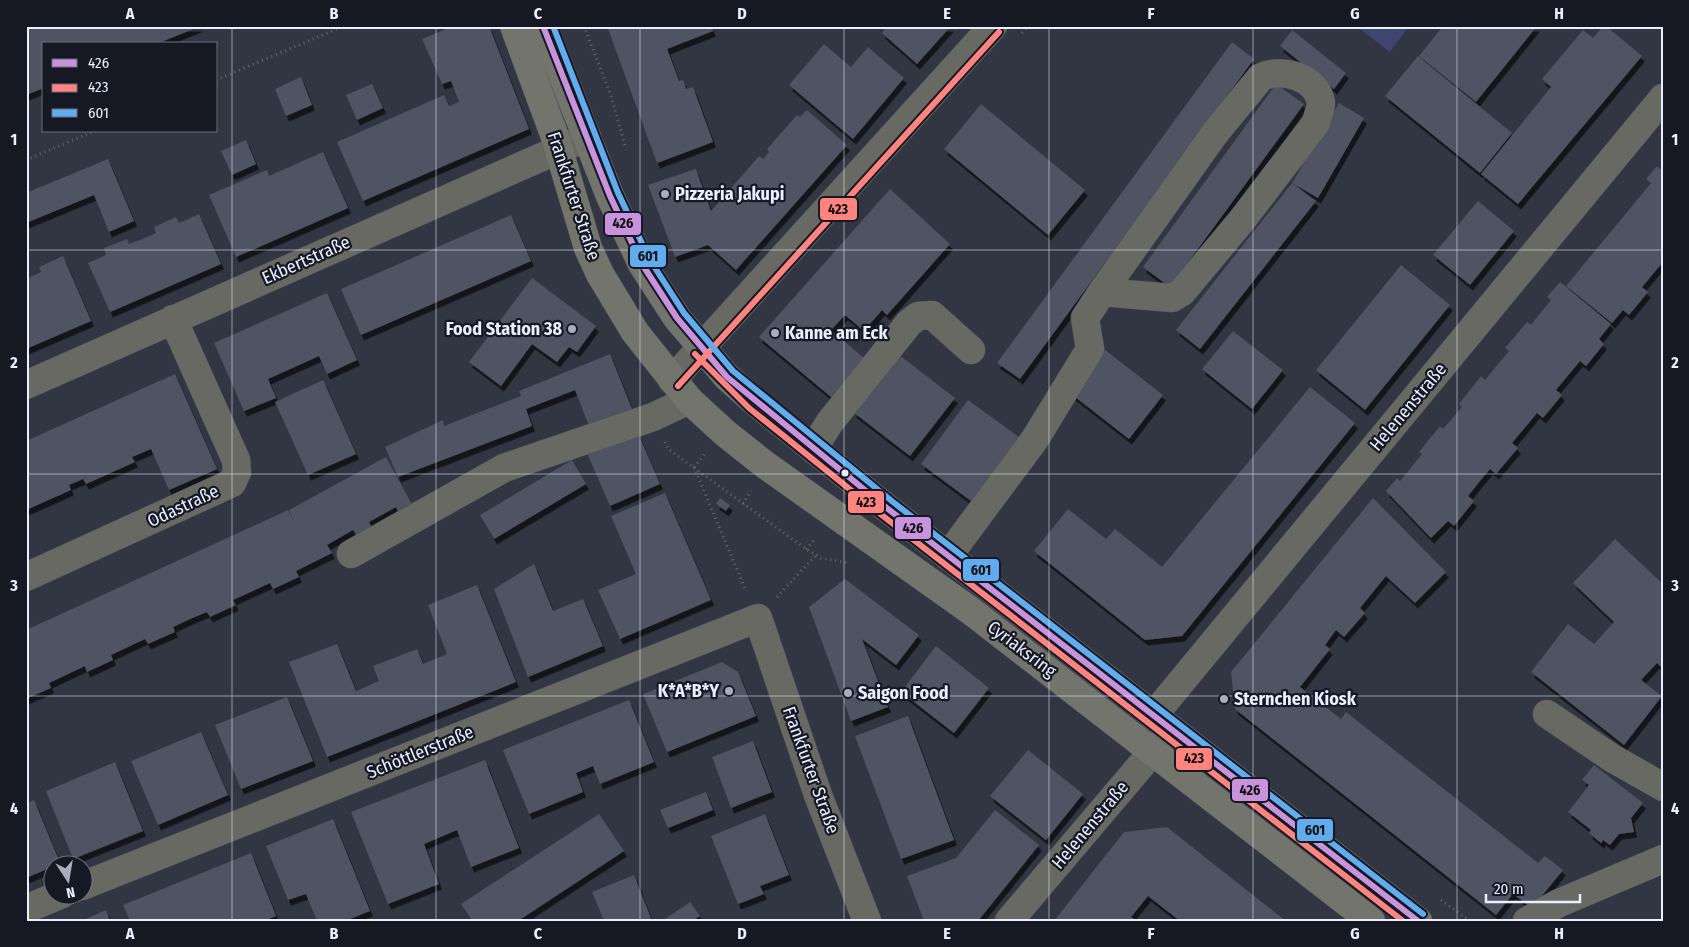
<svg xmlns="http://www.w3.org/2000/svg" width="1689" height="947" font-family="'Fira Sans Condensed',sans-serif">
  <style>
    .green { fill: #3e456e }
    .building { fill: #4f5262; filter: url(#shadow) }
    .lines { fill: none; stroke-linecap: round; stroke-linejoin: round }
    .minor-casing { stroke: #51535f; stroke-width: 29 }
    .major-casing { stroke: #51535f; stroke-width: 29 }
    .path { stroke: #666767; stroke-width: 3; stroke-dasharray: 1 4; stroke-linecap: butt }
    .minor { stroke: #696964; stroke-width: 28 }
    .major { stroke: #73746c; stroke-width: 28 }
    .bus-1-casing { stroke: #161924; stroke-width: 10 }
    .bus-2-casing { stroke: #161924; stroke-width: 10 }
    .bus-3-casing { stroke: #161924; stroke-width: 10 }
    .bus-1 { stroke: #c893dc; stroke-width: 6 }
    .bus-2 { stroke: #ff8480; stroke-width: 6 }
    .bus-3 { stroke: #60acee; stroke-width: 6 }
    .grid { fill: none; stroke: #eaeeff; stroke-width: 1; stroke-opacity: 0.55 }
    .poi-dot { fill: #aaadbd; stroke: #161924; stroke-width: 2 }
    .bus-dot { fill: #eaeeff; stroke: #161924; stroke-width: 2 }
    .labels { text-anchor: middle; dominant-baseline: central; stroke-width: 4.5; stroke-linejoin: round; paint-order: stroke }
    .poi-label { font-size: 18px; font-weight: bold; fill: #eaeeff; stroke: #161924; text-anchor: start }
    .street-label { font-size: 18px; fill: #eaeeff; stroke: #161924 }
    .line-badge { stroke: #161924; stroke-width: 2 }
    .pale-badge-label { font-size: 14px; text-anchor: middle; font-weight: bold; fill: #111 }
    .neatline { fill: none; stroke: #eaeeff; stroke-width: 2 }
    .grid-label { font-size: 16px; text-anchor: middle; font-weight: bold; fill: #eaeeff }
  </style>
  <defs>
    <filter id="shadow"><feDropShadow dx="3" dy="5.5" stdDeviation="0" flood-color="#0009"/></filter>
  </defs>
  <rect width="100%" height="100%" fill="#323542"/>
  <path class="green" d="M1356,26h53l-19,26z"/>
  <path class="building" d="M26,26h175l-45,18h-112v44l-18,7z
    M453,26h36l40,103 -166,72 -26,-59 107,-47 5,11 10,-4 -8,-21 -9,3 -20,-45z
    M607,26h104l2,5 -46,18 12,32 4,-1 3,9 7,-2 20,55 -56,21z
    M887,26h64l-34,38 -35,-31z
    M1443,26h94l-61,76 -57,-46z
    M1603,26h3l36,30 -124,148 -37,-30 70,-87 -9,-8 41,-49 10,8z
    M1292,30l54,43 -12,16 -54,-43z
    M1232,42l22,17 -234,320 -23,-16z
    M824,44l27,23 17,-20 36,31 -51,61 -64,-54z
    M1418,56l94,77 -32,40 -95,-77z
    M301,77l11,28 -26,11 -11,-27z
    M372,84l11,24 -26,12 -11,-25z
    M1276,84l28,20 -134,183 -27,-20z
    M1339,103l25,15 -46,80 -26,-15 24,18 -116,148 -24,-19 116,-147z
    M981,104l104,86 -37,45 -104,-86z
    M807,110l40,35 -111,125 -28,-25 -33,12 -27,-72 48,-16 15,42 48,-55 4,3 6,-7 -2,-3 30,-34 3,2z
    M246,140l10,24 -24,11 -11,-24z
    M323,152l25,56 -112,49 -27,-62 58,-25 2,6z
    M108,159l26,62 -25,11 -15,-37 -68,28v-30z
    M1657,166l3,3 3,-3v96l-21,25 6,5 -19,23 -6,-5 -11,13 -46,-37 85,-103 -5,-4z
    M890,189l60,55 -63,71 -5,-5 -18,21 -19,-16 -14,15 39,33 -33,39 -78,-65z
    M1478,201l36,30 -44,54 -37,-30z
    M199,214l22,50 -111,48 -22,-49 18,-8 -2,-7 23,-9 2,5 16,-6 11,-5 -2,-6 22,-10 3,6z
    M511,215l20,46 -170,74 -20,-46z
    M63,256l28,65 -65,28v-70l15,-7 -2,-5z
    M1401,265l49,40 -85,105 -49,-40z
    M532,278l64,48 -19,26 -8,-5 -12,15 -25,-18 -31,42 -32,-24z
    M1560,282l51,42 -12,15 5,5 -18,22 -6,-5 -24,29 6,5 -19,23 -6,-5 -25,30 6,5 -22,26 -6,-5 -10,12 -12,15 6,5 -20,25 -6,-5 -17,17 -45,-47 11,-13 3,3 22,-27 -3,-2 21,-26 3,3 19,-22 -3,-3 22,-28 4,4 24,-29 -4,-3 22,-26 4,3 20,-25 -4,-3z
    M327,293l30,67 -30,14 -8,-18 -51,23 8,19 -32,13 -30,-68z
    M1233,331l50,39 -31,39 -50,-40z
    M1104,349l59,46 -34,44 -59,-46z
    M610,354l22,55 -43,17 -14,-36 -49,19 6,17 -134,51 -13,-30 58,-27 1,6 77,-30 -2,-5z
    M898,354l57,44 -45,58 -57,-44z
    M175,374l42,95 -48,21 -18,-41 -19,8 3,5 -49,22 -3,-5 -14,6 2,5 -45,20v-69z
    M323,380l33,74 -48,21 -33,-73z
    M1310,387l45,36 -173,213 -37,4 -111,-89 34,-42 38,30 9,-10 47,38z
    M968,400l58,42 -47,65 -58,-43z
    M637,431l23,53 -50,22 -23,-53z
    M386,457l28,51 -14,7 -4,-8 -27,15 4,8 -15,8 -5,-8 -26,15 5,8 -36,18 3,6 -26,12 -3,-6 -37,17 3,5 -26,12 -3,-5 -17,7 -17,8 2,5 -27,12 -3,-5 -34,16 2,5 -26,12 -2,-6 -36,17 2,5 -25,11v-69l262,-120 5,10 -4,-10z
    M572,460l14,24 -92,55 -14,-24z
    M665,493l46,107 -91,39 -22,-49 38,-16 -25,-58z
    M720,498l10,7 -4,6 -10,-7z
    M1373,498l73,74 -31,31 -29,-27 -26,32 5,5 -21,24 -8,-7 -11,15 5,4 -30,38 41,32 5,-7 192,151 7,-7 18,14 -31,38 -19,-14 -17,21 -261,-206 -4,-37z
    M1615,539l48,45v85l-6,-6 -16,17 21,16 -38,49 -93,-73 37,-48 26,20 20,-22 -41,-39z
    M534,564l19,47 30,-12 20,47 -75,31 -34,-88z
    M845,579l74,56 -23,30 -34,-26 26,68 -37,14 -42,-114z
    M477,585l39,97 -189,75 -38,-95 48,-18 19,47 23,-10 -6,-15 44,-17 6,15 24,-10 -19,-49z
    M936,646l53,42 -35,45 -53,-41z
    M722,662l16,10 18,44 -89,36 -24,-58z
    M287,697l26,64 -72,28 -26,-64z
    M629,700l25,62 -54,22 -7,-18 -17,7 7,19 -54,22 -26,-64z
    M908,716l46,124 -53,19 -46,-123z
    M201,732l27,63 -70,30 -27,-64z
    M753,741l19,51 -41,16 -19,-51z
    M1028,750l55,44 -37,46 -56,-44z
    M485,760l34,88 -48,19 -14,-37 -33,14 15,40 -51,20 -37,-92z
    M115,762l28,69 -70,28 -27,-68z
    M1594,765l49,38 -12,15 3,14 -15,2 -9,11 -7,-5 -2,3 -12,-10 2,-3 -23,-18 21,-27 -7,-5z
    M706,792l7,18 -45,18 -8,-18z
    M34,800l26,63 -8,1v3l-26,11v-74z
    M995,810l44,35 -61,76h-54l-17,-45 49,-18z
    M599,814l25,37 -106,70h-46l-11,-17z
    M765,814l24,61 -29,11 4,8 -26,10 -27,-68z
    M333,819l37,92 -25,10h-28l-11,-27 -18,6 -22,-54z
    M1167,827l44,35 75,59h-106l-32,-25 -17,21 6,4h-83l70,-89z
    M251,853l25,63 -12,5h-134l-7,-16z
    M634,875l18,46h-48l-12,-29z
    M690,902l10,14 -8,5h-30z
    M106,910l4,11h-29z"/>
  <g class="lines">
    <defs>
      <path id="minor" d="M672,380l321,-354
        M26,385l561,-248
        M813,449l17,-27 79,-99 9,-7 14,-1 39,35
        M351,554l153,-86 149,-51 36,-17
        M948,556l87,-117 55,-90 -5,-31 17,-26 113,-159 46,-56c21,-9 56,-1 60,26 0,6 -4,14 -5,20l-74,97 -60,72 -10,6 -70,-6
        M26,577l206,-94 5,-11 -1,-12 -63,-141
        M1547,714l65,44 51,29
        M1153,716l510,-618
        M82,886l676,-268 60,177 49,126
        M26,909l36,-15
        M1009,921l162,-191
        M1527,921l32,-18 104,-44"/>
      <path id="major" d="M514,26l41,111 33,111 12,26 35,58 54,68 36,33 39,31 207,147 400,310
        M543,26l67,170 32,68 35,54 50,59 27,24 134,108 530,412"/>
    </defs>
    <use href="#minor" class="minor-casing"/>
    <use href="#major" class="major-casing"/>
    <path class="path" d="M584,26l27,70 15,53
      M1022,33l6,-7
      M216,80l128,-54
      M26,160l68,-29
      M665,442l3,7 138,100 15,9 28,5
      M694,467l52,124
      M694,467l11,-13
      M743,504l8,-13
      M806,549l10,-11
      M777,597l39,-42
      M1441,900l29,21"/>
    <use href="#minor" class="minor"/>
    <use href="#major" class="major"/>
    <defs>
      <path id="bus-1" d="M543,26l67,170 32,68 35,54 50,59 161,132 530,412"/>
      <path id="bus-2" d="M695,354l54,54 134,108 520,405
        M678,386l321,-354"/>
      <path id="bus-3" d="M553,26l65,167 32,67 34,53 49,58 160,131 530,412"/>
    </defs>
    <use href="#bus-1" class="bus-1-casing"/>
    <use href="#bus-2" class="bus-2-casing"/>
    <use href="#bus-3" class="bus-3-casing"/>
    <use href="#bus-1" class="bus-1"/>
    <use href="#bus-2" class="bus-2"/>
    <use href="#bus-3" class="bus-3"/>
  </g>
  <path class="grid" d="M232,26v895M436,26v895M640,26v895M844,26v895M1049,26v895M1253,26v895M1457,26v895M26,250h1637M26,474h1637M26,696h1637"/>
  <g class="poi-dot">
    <circle cx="665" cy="194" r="5"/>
    <circle cx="572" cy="329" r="5"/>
    <circle cx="775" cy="333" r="5"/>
    <circle cx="729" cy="691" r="5"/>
    <circle cx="848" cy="693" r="5"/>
    <circle cx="1224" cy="699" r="5"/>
  </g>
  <circle class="bus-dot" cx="845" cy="473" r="4.5"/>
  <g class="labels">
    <g class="poi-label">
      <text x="675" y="194">Pizzeria Jakupi</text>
      <text x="562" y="329" text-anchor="end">Food Station 38</text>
      <text x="785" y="333">Kanne am Eck</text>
      <text x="719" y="691" text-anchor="end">K*A*B*Y</text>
      <text x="858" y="693">Saigon Food</text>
      <text x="1234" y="699">Sternchen Kiosk</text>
    </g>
    <g class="street-label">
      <text transform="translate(574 196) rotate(72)">Frankfurter Straße</text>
      <text transform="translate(306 260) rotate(-24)">Ekbertstraße</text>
      <text transform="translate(1408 407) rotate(-50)">Helenenstraße</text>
      <text transform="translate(183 506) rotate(-25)">Odastraße</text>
      <text transform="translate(1022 649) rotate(37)">Cyriaksring</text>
      <text transform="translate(420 752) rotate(-22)">Schöttlerstraße</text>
      <text transform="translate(811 770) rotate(70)">Frankfurter Straße</text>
      <text transform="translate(1090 825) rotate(-50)">Helenenstraße</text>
    </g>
  </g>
  <g class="line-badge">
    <rect x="819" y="197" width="39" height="24" rx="5" fill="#ff8480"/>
    <rect x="604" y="212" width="38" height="24" rx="5" fill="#c893dc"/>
    <rect x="629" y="244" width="38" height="24" rx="5" fill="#60acee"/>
    <rect x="847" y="490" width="38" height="24" rx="5" fill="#ff8480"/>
    <rect x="894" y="516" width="38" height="24" rx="5" fill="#c893dc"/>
    <rect x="962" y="558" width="38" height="24" rx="5" fill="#60acee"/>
    <rect x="1175" y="747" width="38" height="24" rx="5" fill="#ff8480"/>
    <rect x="1231" y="778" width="38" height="24" rx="5" fill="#c893dc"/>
    <rect x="1296" y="818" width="38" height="24" rx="5" fill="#60acee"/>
  </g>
  <g class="pale-badge-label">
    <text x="838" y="214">423</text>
    <text x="623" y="228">426</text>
    <text x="648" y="261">601</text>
    <text x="866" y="507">423</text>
    <text x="913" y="533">426</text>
    <text x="981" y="575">601</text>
    <text x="1194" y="763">423</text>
    <text x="1250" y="795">426</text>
    <text x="1315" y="835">601</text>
  </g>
  <rect width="1689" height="947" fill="none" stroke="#161924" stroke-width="55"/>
  <rect x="42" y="42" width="175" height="90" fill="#161924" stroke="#6b6e7c"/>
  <rect x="52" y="59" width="25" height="8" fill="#c893dc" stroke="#6b6e7c"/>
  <text x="88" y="68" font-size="15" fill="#eaeeff">426</text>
  <rect x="52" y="84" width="25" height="8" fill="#ff8480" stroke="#6b6e7c"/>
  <text x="88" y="92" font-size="15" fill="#eaeeff">423</text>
  <rect x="52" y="109" width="25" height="8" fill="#60acee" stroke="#6b6e7c"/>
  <text x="88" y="118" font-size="15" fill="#eaeeff">601</text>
  <g transform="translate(68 880) rotate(168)"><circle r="24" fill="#161924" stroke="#6b6e7c"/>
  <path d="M0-4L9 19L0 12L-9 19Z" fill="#aaadbd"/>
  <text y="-8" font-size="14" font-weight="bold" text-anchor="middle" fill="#eaeeff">N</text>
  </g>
  <path d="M1486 894v8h94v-8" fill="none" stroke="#eaeeff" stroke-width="2.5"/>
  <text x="1494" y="894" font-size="15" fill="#eaeeff" stroke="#161924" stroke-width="4" paint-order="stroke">20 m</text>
  <rect x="28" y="28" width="1634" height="892" class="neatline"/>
  <g class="grid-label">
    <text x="130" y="19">A</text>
    <text x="334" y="19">B</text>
    <text x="538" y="19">C</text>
    <text x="742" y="19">D</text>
    <text x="947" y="19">E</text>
    <text x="1151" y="19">F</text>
    <text x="1355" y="19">G</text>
    <text x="1559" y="19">H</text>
    <text x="14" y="145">1</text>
    <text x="1675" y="145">1</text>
    <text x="14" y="368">2</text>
    <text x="1675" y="368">2</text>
    <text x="14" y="591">3</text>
    <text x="1675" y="591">3</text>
    <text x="14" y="814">4</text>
    <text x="1675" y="814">4</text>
    <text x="130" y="939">A</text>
    <text x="334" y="939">B</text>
    <text x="538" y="939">C</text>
    <text x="742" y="939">D</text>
    <text x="947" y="939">E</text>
    <text x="1151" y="939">F</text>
    <text x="1355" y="939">G</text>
    <text x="1559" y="939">H</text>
  </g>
</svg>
